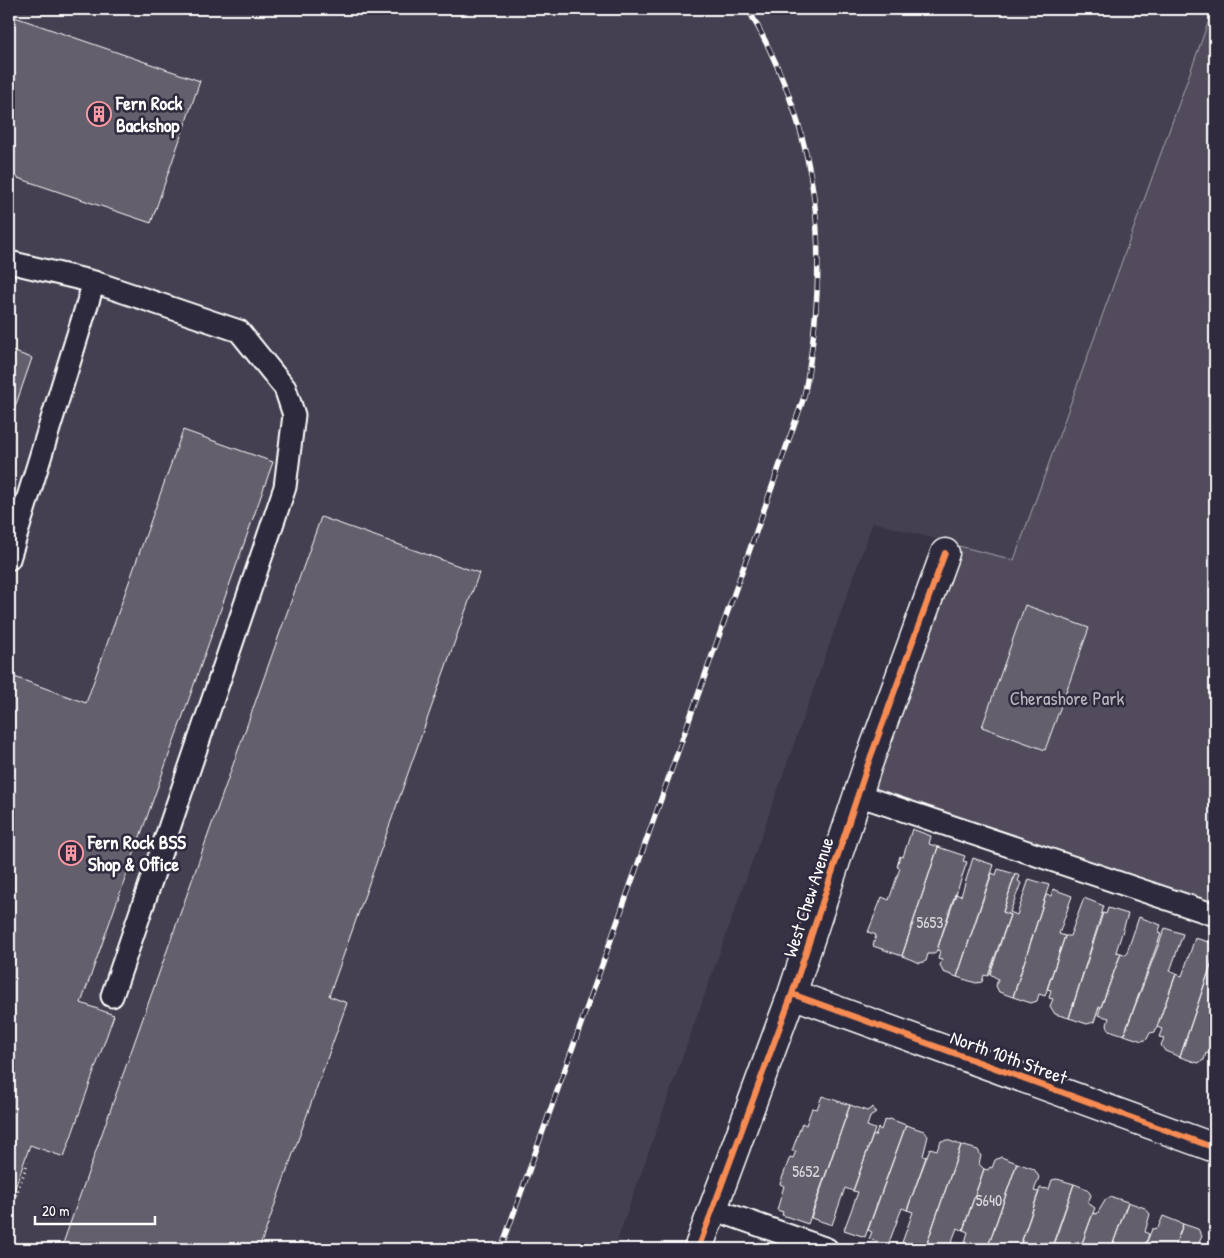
<svg xmlns="http://www.w3.org/2000/svg" width="1224" height="1258" font-family="'Patrick Hand',sans-serif">
  <style>
    .built { fill: #444051 }
    .green { fill: #514c5c; stroke: #a8a6ae }
    .building { fill: #635f6d; stroke: #fff }
    .lines { fill: none; stroke-linecap: round; stroke-linejoin: round }
    .lane-casing { stroke: #fff; stroke-width: 25 }
    .street-casing { stroke: #fff; stroke-width: 31 }
    .path { stroke: #fff; stroke-width: 3; stroke-dasharray: 1 4; stroke-linecap: butt }
    .lane { stroke: #2f2a3d; stroke-width: 21 }
    .street { stroke: #2f2a3d; stroke-width: 28 }
    .rail-casing { stroke: #fff; stroke-width: 5.5 }
    .rail { stroke: #2f2a3d; stroke-width: 4; stroke-dasharray: 11; stroke-linecap: butt }
    .cycleway-casing { stroke: #2f2a3d; stroke-width: 9 }
    .cycleway { stroke: #f68b52; stroke-width: 6 }
    .labels { text-anchor: middle; dominant-baseline: central; stroke-width: 5; stroke-linejoin: round; paint-order: stroke }
    .number-label { font-size: 16px; fill: #d8d7da }
    .poi-label { font-size: 19px; font-weight: bold; fill: #fff; stroke: #2f2a3d; text-anchor: start }
    .park-label { font-size: 19px; fill: #b9b7be; stroke: #2f2a3d }
    .street-label { font-size: 19px; fill: #fff; stroke: #2f2a3d }
  </style>
  <rect width="100%" height="100%" fill="#373345"/>
  <filter id="ink" filterUnits="userSpaceOnUse"><feTurbulence type="fractalNoise" baseFrequency=".02" numOctaves="2"/><feDisplacementMap in="SourceGraphic" scale="10" xChannelSelector="R" yChannelSelector="G"/><feConvolveMatrix kernelMatrix="1 2 1 2 8 2 1 2 1" color-interpolation-filters="sRGB"/></filter>
  <g filter="url(#ink)">
    <path class="built" d="M9,9h1204l-199,551 -141,-38 -259,727h-605z"/>
    <path class="green" d="M1213,9h2v894l-340,-113 80,-245 59,15z"/>
    <path class="building" d="M9,15l191,66 -49,142 -142,-48z
      M9,350l23,8 -19,55 -4,-2z
      M183,430l90,32 -192,541 33,12 -50,142 -34,-12 -21,60v-530l77,28z
      M321,517l158,56 -150,423 18,7 -88,246h-198z
      M1025,605l64,23 -44,122 -63,-23z
      M912,829l19,7 -2,8 9,3 -36,109 -29,-10 3,-11 -8,-3 14,-35 7,3 11,-32 -3,-1 3,-11 3,1z
      M938,847l27,9 -2,5 4,1 -30,88 -3,4h-6l-2,7 -6,2 -18,-7z
      M973,858l21,7 -37,112 -14,-5 -3,-7 2,-5 -4,-1 2,-8 -3,-1 18,-56 6,2z
      M998,869l17,5 -12,38 7,3 -22,61 -4,-1 -2,7 -6,1 -19,-6 35,-104 4,2z
      M1015,874l5,2 -2,5 3,2 -11,29 7,3 12,-36 20,6 -36,112 -14,-5 -3,-6 2,-7 -8,-5 20,-59 -7,-3z
      M1053,889l19,7 -13,38 6,2 -20,60 -6,-2 -2,7 -6,2 -18,-6 33,-102 5,1z
      M1084,898l20,8 -35,112 -14,-4 -5,-8 3,-7 -4,-1 2,-8 -4,-1 18,-53h5z
      M1108,908l20,6 -12,38 5,1 -20,54h-2l-5,15 -7,2 -18,-6 34,-105 3,1z
      M1139,917l22,8 -3,8 3,1 -37,101 -15,-5 -2,-5 2,-7 -11,-3 23,-62 5,2z
      M1165,928l18,6 -13,37 6,3 -21,58 -5,1 -3,6 -5,2 -18,-6z
      M1195,938l20,6 -2,9h2l-35,104 -15,-6 -4,-6 3,-7 -5,-1 3,-8 -5,-2 19,-53 6,2z
      M1215,953v90l-4,11 -5,-1 -2,7 -6,3 -18,-6z
      M1215,1043v13l-4,-2z
      M822,1096l28,9 -42,119 -26,-9 1,-3 -6,-2 7,-24 -4,-2 10,-27 3,1 3,-7h-4l10,-28 4,2 6,-17 5,1z
      M850,1105l17,6 6,-4 3,6 -6,4 -3,9 8,3 -22,62 -8,-3 -13,37 -21,-7z
      M890,1119l16,6 -41,112 -21,-7 14,-38 -5,-1 20,-56 2,1 3,-8 3,2 3,-9z
      M906,1125l18,6 4,5 -5,20 3,1 -19,53 -5,-2 -14,37 -19,-6 3,-7 -4,-2z
      M947,1140l14,5 -36,104 -25,-1 13,-36 -6,-2 23,-62 7,2 4,-9z
      M961,1145l17,5 3,6 -2,8 5,5 -21,61 -6,-2 -8,21h-24z
      M1001,1157l16,6 -30,86h-24l5,-17 -5,-2 21,-61 4,1 2,-3 2,1 3,-8z
      M1017,1163l17,6 5,8 -5,14 5,1 -20,57 -6,-2 -1,2h-25z
      M1057,1179l17,5 -23,65h-32l21,-61 9,1 3,-9z
      M1074,1184l13,5 4,6 -3,8 7,5 -2,5 -13,36h-28z
      M1112,1197l16,5 -17,47h-31l13,-36 4,1 9,-15z
      M1128,1202l17,6 5,6 -5,18 4,2 -5,15h-33z
      M1163,1216l20,8 -9,25h-30l8,-20 6,-1z
      M1183,1224l15,5 4,7 -3,7 8,3 -1,3h-32z"/>
    <g class="lines">
      <defs>
        <path id="lane" d="M9,262l85,20 -85,277
          M94,282l145,49 46,57 9,27 -9,72 -173,509
          M858,795l357,120
          M713,1209l114,40"/>
        <path id="street" d="M792,994l423,154
          M698,1249l94,-255 75,-227 78,-214"/>
      </defs>
      <use href="#lane" class="lane-casing"/>
      <use href="#street" class="street-casing"/>
      <path class="path" d="M9,1214l19,-52"/>
      <use href="#lane" class="lane"/>
      <use href="#street" class="street"/>
      <defs>
        <path id="rail" d="M501,1249l303,-852c27,-143 18,-261 -56,-388"/>
      </defs>
      <use href="#rail" class="rail-casing"/>
      <use href="#rail" class="rail"/>
      <defs>
        <path id="cycleway" d="M792,994l423,154
          M698,1249l94,-255 75,-227 78,-214"/>
      </defs>
      <use href="#cycleway" class="cycleway-casing"/>
      <use href="#cycleway" class="cycleway"/>
    </g>
  </g>
  <defs>
    <symbol id="building-ring" viewBox="-11 -11 22 22"><circle r="9.5" fill="#2f2a3d" stroke="#ff9aa2" stroke-width="1.5"/><path d="M-4-6H4V6H1V3H-1V6H-4ZM-2.5-4.3h1.7v1.8h-1.7ZM.8-4.3h1.7v1.8H.8ZM-2.5-1h1.7V.8h-1.7ZM.8-1h1.7V.8H.8Z" fill="#ff9aa2"/></symbol>
  </defs>
  <g fill-rule="evenodd">
    <use href="#building-ring" x="85" y="100" width="28" height="28"/>
    <use href="#building-ring" x="57" y="839" width="28" height="28"/>
  </g>
  <g class="labels">
    <g class="number-label">
      <text x="930" y="922">5653</text>
      <text x="806" y="1171">5652</text>
      <text x="989" y="1200">5640</text>
    </g>
    <g class="poi-label">
      <text x="116" y="103">Fern Rock<tspan x="116" dy="22">Backshop</tspan></text>
      <text x="88" y="842">Fern Rock BSS<tspan x="88" dy="22">Shop &amp; Office</tspan></text>
    </g>
    <g class="park-label">
      <text x="1067" y="698">Cherashore Park</text>
    </g>
    <g class="street-label">
      <text transform="translate(808 897) rotate(-72)">West Chew Avenue</text>
      <text transform="translate(1009 1057) rotate(20)">North 10th Street</text>
    </g>
  </g>
  <rect width="1224" height="1258" fill="none" stroke="#2f2a3d" stroke-width="30"/>
  <rect x="15" y="15" width="1194" height="1228" fill="none" stroke="#fff" stroke-width="2" filter="url(#ink)"/>
  <path d="M35 1216v8h120v-8" fill="none" stroke="#ffffff" stroke-width="2.5"/>
  <text x="42" y="1216" font-size="15" fill="#ffffff" stroke="#2f2a3d" stroke-width="4" paint-order="stroke">20 m</text>
</svg>
